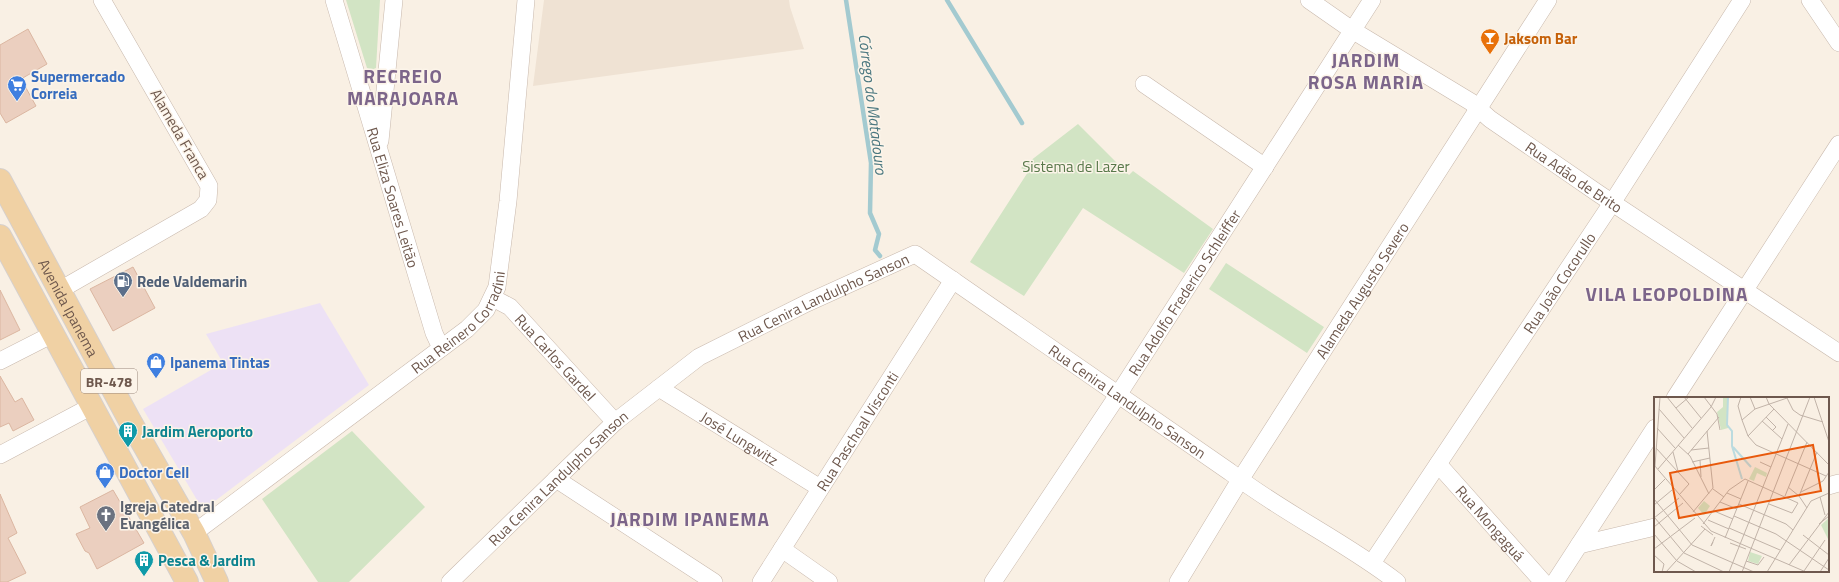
<svg xmlns="http://www.w3.org/2000/svg" width="1839" height="582" font-family="'Titillium Web',sans-serif">
  <style>
    .residential { fill: #efe2d3 }
    .education { fill: #ede1f5 }
    .green { fill: #d2e4c4 }
    .lines { fill: none; stroke-linecap: round; stroke-linejoin: round }
    .stream { stroke: #a3cad0; stroke-width: 4.5 }
    .building { fill: #ebcfbf; stroke: #dbb6a1 }
    .street-casing { stroke: #c8b8ac; stroke-width: 18 }
    .primary-casing { stroke: #d6d0cd; stroke-width: 24 }
    .street { stroke: #fff; stroke-width: 17 }
    .primary { stroke: #f0d1a4; stroke-width: 22 }
    .labels { text-anchor: middle; dominant-baseline: central; stroke-width: 3; stroke-linejoin: round; paint-order: stroke }
    .shield { fill: #fcf4e9; stroke: #99877c; stroke-width: 1 }
    .shield-label { font-size: 14px; font-weight: bold; fill: #6e584d }
    .food-label { font-size: 15px; font-weight: bold; fill: #c56008; stroke: #fcf4e9; text-anchor: start }
    .shop-label { font-size: 15px; font-weight: bold; fill: #366cbe; stroke: #fcf4e9; text-anchor: start }
    .street-label { font-size: 15px; fill: #6e584d; stroke: #fcf4e9 }
    .park-label { font-size: 15px; fill: #58784a; stroke: #fcf4e9 }
    .service-label { font-size: 15px; font-weight: bold; fill: #4e5e75; stroke: #fcf4e9; text-anchor: start }
    .culture-label { font-size: 15px; font-weight: bold; fill: #0d838f; stroke: #fcf4e9; text-anchor: start }
    .worship-label { font-size: 15px; font-weight: bold; fill: #5b616d; stroke: #fcf4e9; text-anchor: start }
    .water-label { font-size: 16px; font-style: italic; fill: #4a777f; stroke: #fcf4e9 }
    .district-label { font-size: 19px; font-weight: bold; letter-spacing: 1px; fill: #7c658a; stroke: #fcf4e9 }
    .inset-river { fill: none; stroke: #bbdbdf; stroke-width: 2 }
    .inset-road { fill: none; stroke: #c1b3a8; stroke-width: 1 }
    .view { fill: #e8590c; fill-opacity: 0.15; stroke: #e8590c; stroke-width: 2 }
    .inset-edge { fill: none; stroke: #6e584d; stroke-width: 2 }
  </style>
  <rect width="100%" height="100%" fill="#f9f0e4"/>
  <path class="residential" d="M544,0h245l1,7 14,42 -271,37z"/>
  <path class="education" d="M320,303l49,82 -166,125 -60,-101 80,-46 -17,-29z"/>
  <path class="green" d="M346,0h34l-4,68 -5,2 -4,-2z
    M1078,124l51,51 4,-4 80,58 -29,44 -101,-65 -59,88 -54,-34 58,-90 -7,-4z
    M1226,263l98,64 -17,26 -98,-64z
    M352,431l73,76 -76,75h-31l-56,-83z"/>
  <g class="lines">
    <path class="stream" d="M846,0l25,163 -1,50 9,21 -4,16 5,6
      M947,0l75,123"/>
  </g>
  <path class="building" d="M28,29l19,35 -26,15 15,27 -30,17 -6,-10v-68z
    M133,267l22,41 -42,23 -23,-42z
    M0,290l20,40 -20,10z
    M0,376l15,26 7,-4 12,22 -21,11 -4,-8 -9,4z
    M113,490l31,53 -47,26 -8,-16 -4,-2 -9,-17 14,-6 -10,-21z
    M0,494l17,39 -9,5 18,35 -19,9h-7z"/>
  <g class="lines">
    <defs>
      <g id="street">
        <path id="s1" d="M334,0l100,333 7,15"/>
        <path id="s2" d="M1309,0l43,30 119,72 19,17 109,75 240,159"/>
        <path d="M1810,0l29,43"/>
        <path d="M1144,84l121,83"/>
        <path d="M380,141l14,-141"/>
        <path d="M60,290l141,-81 7,-9 1,-14 -107,-186"/>
        <path id="s3" d="M493,298l17,9 105,115"/>
        <path d="M0,361l53,-27"/>
        <path id="s4" d="M659,388l161,100"/>
        <path d="M1675,398l164,-254"/>
        <path d="M0,455l92,-49"/>
        <path id="s5" d="M1438,464l105,118"/>
        <path d="M556,479l158,103"/>
        <path d="M1828,486l11,-3"/>
        <path id="s6" d="M194,533l273,-204 19,-19 11,-23 11,-86 18,-201"/>
        <path d="M1579,545l76,-18"/>
        <path d="M782,549l47,33"/>
        <path id="s7" d="M1372,563l240,-360 130,-203"/>
        <path id="s8" d="M450,582l165,-160 84,-65 108,-54 108,-49 315,218c53,41 114,69 167,110"/>
        <path id="s9" d="M761,582l192,-302"/>
        <path id="s10" d="M993,582l125,-187 254,-395"/>
        <path id="s11" d="M1178,582l62,-102 308,-480"/>
        <path d="M1555,582l100,-154"/>
      </g>
      <g id="primary">
        <path id="s12" d="M0,180l130,241 64,112 23,49"/>
        <path d="M0,236l187,346"/>
      </g>
    </defs>
    <use href="#street" class="street-casing"/>
    <use href="#primary" class="primary-casing"/>
    <use href="#street" class="street"/>
    <use href="#primary" class="primary"/>
  </g>
  <defs>
    <symbol id="bar-pin" viewBox="-11 -11 22 30"><path d="M0 17L-7.5 6A9.5 9.5 0 1 1 7.5 6Z" fill="#e8710a" stroke="#fcf4e9"/><path d="M-6-5H6L.8 .8V4.5H3.5V6h-7V4.5H-.8V.8Z" fill="#fff"/></symbol>
    <symbol id="supermarket-pin" viewBox="-11 -11 22 30"><path d="M0 17L-7.5 6A9.5 9.5 0 1 1 7.5 6Z" fill="#3f7fe0" stroke="#fcf4e9"/><path d="M-6-5.5h2.5l.6 2H6L4.5 2H-2.5L-4.4-4H-6ZM-1.5 3.2a1.3 1.3 0 1 0 .1 0ZM3 3.2a1.3 1.3 0 1 0 .1 0Z" fill="#fff"/></symbol>
    <symbol id="fuel-pin" viewBox="-11 -11 22 30"><path d="M0 17L-7.5 6A9.5 9.5 0 1 1 7.5 6Z" fill="#5c6f8a" stroke="#fcf4e9"/><path d="M-5.5-6h7V0h2V4h1.3V-2.5L3-4.5l.8-.8L6-3V5H2.5V1h-1V6h-7ZM-4.2-4.7v3.2H.2V-4.7Z" fill="#fff"/></symbol>
    <symbol id="shop-pin" viewBox="-11 -11 22 30"><path d="M0 17L-7.5 6A9.5 9.5 0 1 1 7.5 6Z" fill="#3f7fe0" stroke="#fcf4e9"/><path d="M-5-2.5h2.3a2.7 3.5 0 0 1 5.4 0H5L5.5 6h-11ZM-1.5-2.5h3a1.5 2.3 0 0 0-3 0Z" fill="#fff"/></symbol>
    <symbol id="building-pin" viewBox="-11 -11 22 30"><path d="M0 17L-7.5 6A9.5 9.5 0 1 1 7.5 6Z" fill="#0f9aa8" stroke="#fcf4e9"/><path d="M-4-6H4V6H1V3H-1V6H-4ZM-2.5-4.3h1.7v1.8h-1.7ZM.8-4.3h1.7v1.8H.8ZM-2.5-1h1.7V.8h-1.7ZM.8-1h1.7V.8H.8Z" fill="#fff"/></symbol>
    <symbol id="church-pin" viewBox="-11 -11 22 30"><path d="M0 17L-7.5 6A9.5 9.5 0 1 1 7.5 6Z" fill="#6b7280" stroke="#fcf4e9"/><path d="M-1.2-6h2.4v3.5h3.3v2.4h-3.3V6h-2.4V-.1h-3.3v-2.4h3.3Z" fill="#fff"/></symbol>
  </defs>
  <g fill-rule="evenodd">
    <use href="#bar-pin" x="1479" y="27" width="22" height="30"/>
    <use href="#supermarket-pin" x="6" y="74" width="22" height="30"/>
    <use href="#fuel-pin" x="112" y="270" width="22" height="30"/>
    <use href="#shop-pin" x="145" y="351" width="22" height="30"/>
    <use href="#building-pin" x="117" y="420" width="22" height="30"/>
    <use href="#shop-pin" x="94" y="461" width="22" height="30"/>
    <use href="#church-pin" x="95" y="504" width="22" height="30"/>
    <use href="#building-pin" x="133" y="549" width="22" height="30"/>
  </g>
  <g class="labels">
    <rect class="shield" x="81" y="369" width="56" height="24" rx="3"/>
    <g class="shield-label">
      <text x="109" y="381">BR-478</text>
    </g>
    <g class="food-label">
      <text x="1504" y="38">Jaksom Bar</text>
    </g>
    <g class="shop-label">
      <text x="31" y="76">Supermercado<tspan x="31" dy="17">Correia</tspan></text>
      <text x="170" y="362">Ipanema Tintas</text>
      <text x="119" y="472">Doctor Cell</text>
    </g>
    <g class="street-label">
      <text transform="translate(180 134) rotate(60)">Alameda Franca</text>
      <text stroke="none"><textPath href="#s2" startOffset="319">Rua Adão de Brito</textPath></text>
      <text stroke="none"><textPath href="#s1" startOffset="206">Rua Eliza Soares Leitão</textPath></text>
      <text stroke="none"><textPath href="#s7" startOffset="337">Rua João Cocorullo</textPath></text>
      <text stroke="none"><textPath href="#s11" startOffset="345">Alameda Augusto Severo</textPath></text>
      <text stroke="none"><textPath href="#s10" startOffset="347">Rua Adolfo Frederico Schleiffer</textPath></text>
      <text stroke="none"><textPath href="#s8" startOffset="474">Rua Cenira Landulpho Sanson</textPath></text>
      <text stroke="none"><textPath href="#s12" startOffset="145">Avenida Ipanema</textPath></text>
      <text stroke="none"><textPath href="#s6" startOffset="341">Rua Reinero Corradini</textPath></text>
      <text stroke="none"><textPath href="#s3" startOffset="87">Rua Carlos Gardel</textPath></text>
      <text stroke="none"><textPath href="#s8" startOffset="834">Rua Cenira Landulpho Sanson</textPath></text>
      <text stroke="none"><textPath href="#s9" startOffset="179">Rua Paschoal Visconti</textPath></text>
      <text stroke="none"><textPath href="#s4" startOffset="95">José Lungwitz</textPath></text>
      <text stroke="none"><textPath href="#s8" startOffset="150">Rua Cenira Landulpho Sanson</textPath></text>
      <text stroke="none"><textPath href="#s5" startOffset="79">Rua Mongaguá</textPath></text>
    </g>
    <g class="park-label">
      <text x="1076" y="166">Sistema de Lazer</text>
    </g>
    <g class="service-label">
      <text x="137" y="281">Rede Valdemarin</text>
    </g>
    <g class="culture-label">
      <text x="142" y="431">Jardim Aeroporto</text>
      <text x="158" y="560">Pesca &amp; Jardim</text>
    </g>
    <g class="worship-label">
      <text x="120" y="506">Igreja Catedral<tspan x="120" dy="17">Evangélica</tspan></text>
    </g>
    <g class="water-label">
      <text transform="translate(873 104) rotate(83)">Córrego do Matadouro</text>
    </g>
    <g class="district-label">
      <text x="1366" y="59">JARDIM<tspan x="1366" dy="22">ROSA MARIA</tspan></text>
      <text x="403" y="75">RECREIO<tspan x="403" dy="22">MARAJOARA</tspan></text>
      <text x="1667" y="293">VILA LEOPOLDINA</text>
      <text x="690" y="518">JARDIM IPANEMA</text>
    </g>
  </g>
  <g transform="translate(1654 397)">
    <rect width="175" height="175" fill="#f9f0e4"/>
    <path d="M69,0h5v31l-7,2 -4,-18 6,-5zM101,70l12,6 -1,4 -9,-4 -3,8 -5,-2zM50,104l6,5 -6,9 -6,-7zM175,121v23l-8,-16zM96,155l12,4 -4,8 -10,-3z" fill="#d2e4c4"/>
    <path class="inset-river" d="M74,0l-1,28 5,6v15l10,33M79,50l18,20"/>
    <path class="inset-road" d="M13,0l25,31M30,0l17,21M50,0l13,17 3,16M87,0l-3,9 4,14 6,16 8,9 70,31M96,0l5,12M112,0l3,7 60,61M160,0l15,45M133,1l6,12 7,5 23,7M22,11l13,-11M5,12l25,29M112,20l10,10 -4,4M88,23l13,-11 35,-12M108,24l20,18M3,31l18,20M94,39l26,-27M24,48l12,11 19,38M2,51l33,36 -10,11M37,53l18,-2M19,55l5,19M34,57l31,-37M46,63l1,17M38,65l18,-4M106,65l11,5M0,68l57,66 95,41M1,69l5,-69M4,72l53,-62 5,-10M134,90l11,9 8,12M59,92l11,8M0,93l11,-11M147,95l22,-11 6,-9M73,96l14,6M131,99l22,-54M145,99l18,-44M166,100l5,18M0,102l38,46 62,27M66,105l17,7M85,107l47,20 7,6M0,108l18,-15M60,114l19,8M39,115l20,-24 -6,-57M80,119l42,18 53,36M0,121l25,-20M1,121l29,35 40,19M54,123l21,9M49,127l26,-34 16,-11 53,24 -6,10 -23,-9M165,127l10,-8M47,129l12,9M0,130l29,-24M75,131l51,22M0,137l23,27 19,11M149,138l26,20M71,141l23,-57M59,145l-2,4 4,-9M76,146l16,6M0,152l41,-31M0,158l10,9 -2,8M92,164l12,4 6,-8M135,168l40,-53M150,174l21,-31M12,175l39,-43M75,175l59,-148M88,175l68,-175M113,175l44,-71 18,-8M166,175l9,-14"/>
    <path class="view" d="M159,48l8,46 -142,27 -9,-45z"/>
    <rect width="175" height="175" class="inset-edge"/>
  </g>
</svg>
